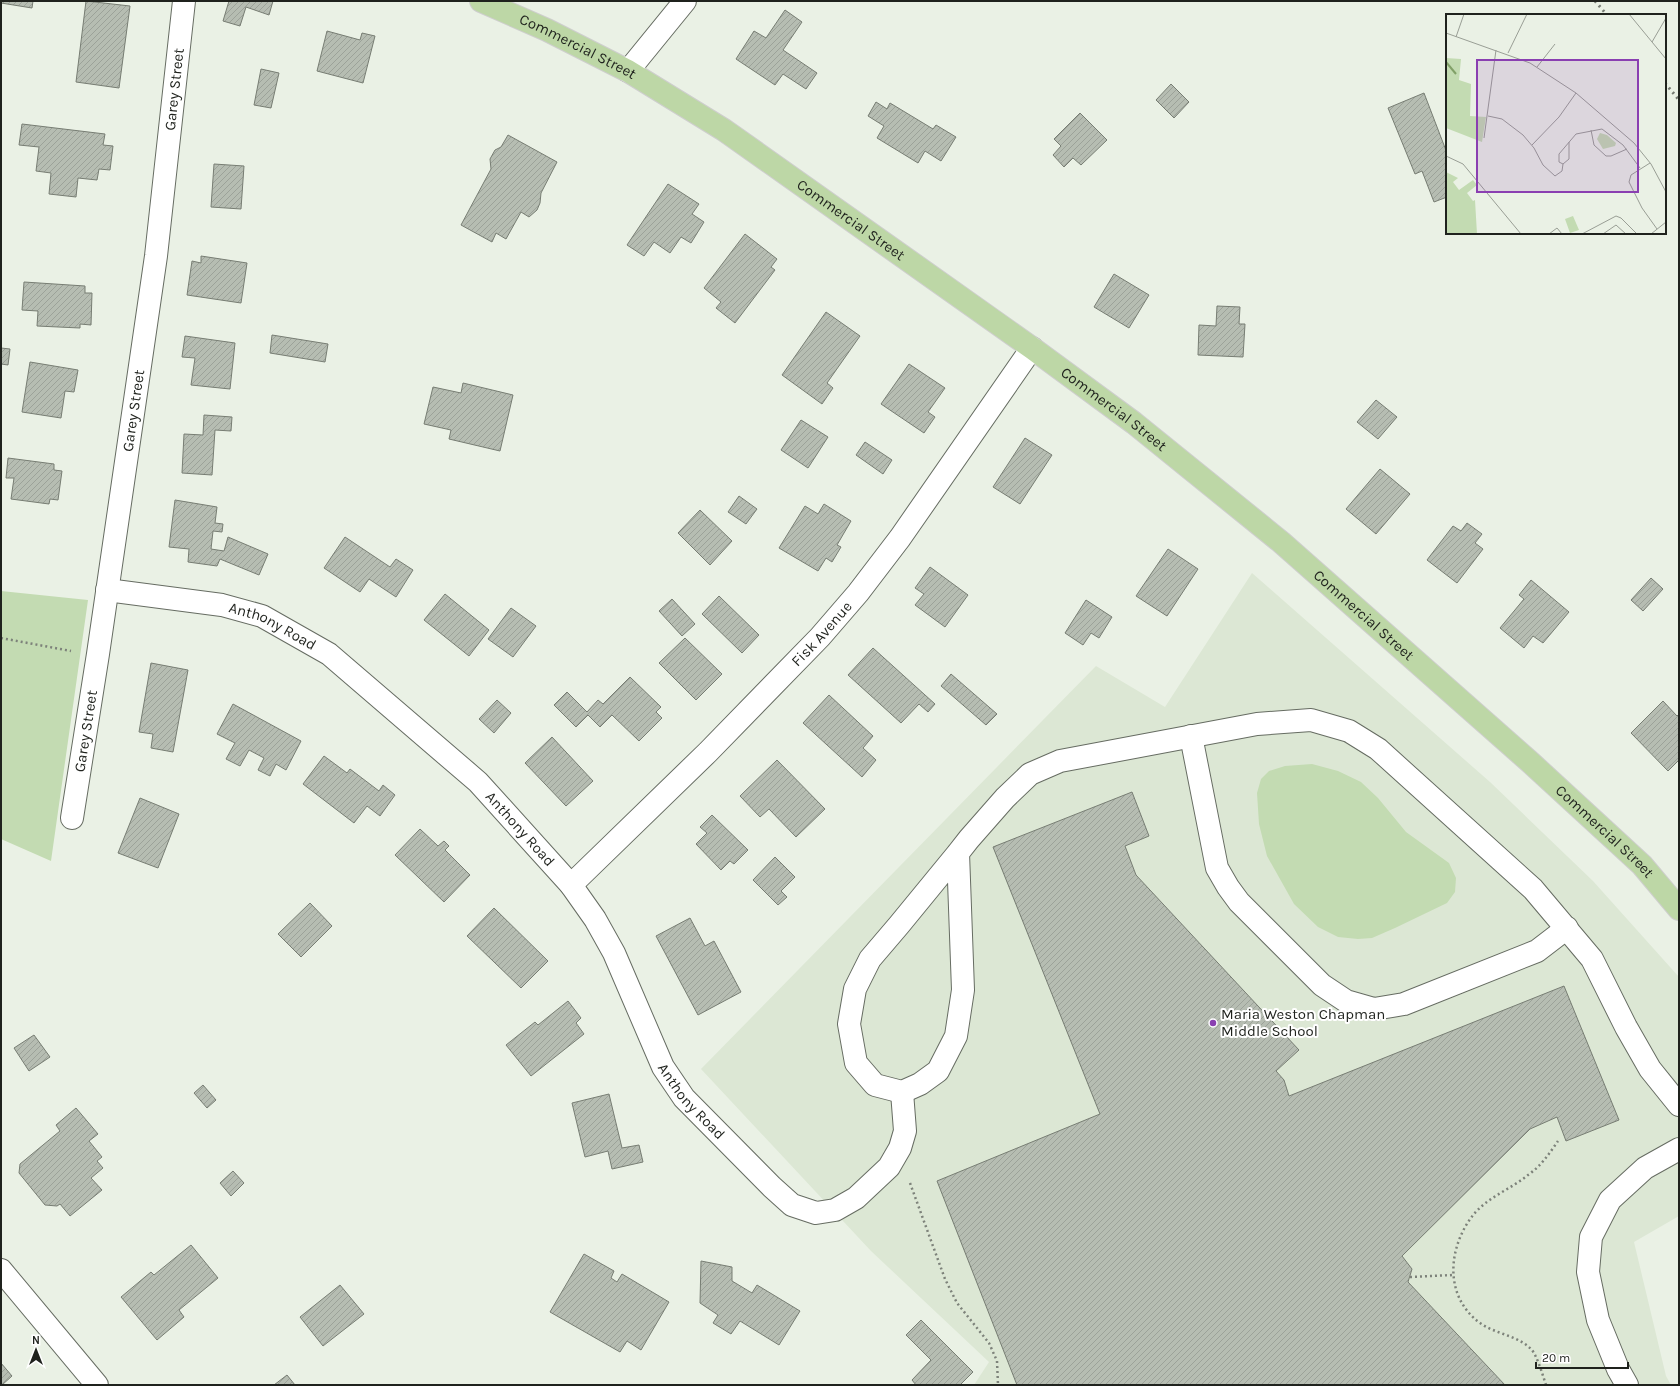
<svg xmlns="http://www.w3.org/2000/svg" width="1680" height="1386" font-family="Karla,sans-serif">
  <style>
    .built { fill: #dce7d4 }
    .green { fill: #c3dbb2 }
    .building { fill: url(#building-hatch); stroke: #777d73 }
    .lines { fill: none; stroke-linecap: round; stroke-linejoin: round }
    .minor-casing { stroke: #666c62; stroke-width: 24 }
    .major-casing { stroke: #cececd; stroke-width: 24 }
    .path { stroke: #7d827a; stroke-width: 2.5; stroke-dasharray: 2 3; stroke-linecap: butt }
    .minor { stroke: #fff; stroke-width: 22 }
    .major { stroke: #bdd7a6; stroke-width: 22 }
    .rail { stroke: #757a72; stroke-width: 3; stroke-dasharray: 2 4; stroke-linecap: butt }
    .poi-dot { fill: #8a3fb1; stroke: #fff; stroke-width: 1.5 }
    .labels { text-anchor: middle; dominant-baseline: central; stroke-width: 4; stroke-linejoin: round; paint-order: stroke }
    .street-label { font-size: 15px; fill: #1f221d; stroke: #fff }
    .poi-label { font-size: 15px; fill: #1f221d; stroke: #fff; text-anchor: start }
    .inset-river { fill: none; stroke: #81a068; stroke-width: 2 }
    .inset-road { fill: none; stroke: #999e95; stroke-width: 1 }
    .view { fill: #8a3fb1; fill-opacity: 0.15; stroke: #8a3fb1; stroke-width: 2 }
    .inset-edge { fill: none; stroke: #1f221d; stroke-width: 2 }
  </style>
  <defs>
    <pattern id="building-hatch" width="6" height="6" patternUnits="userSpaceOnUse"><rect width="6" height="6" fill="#b6bdb2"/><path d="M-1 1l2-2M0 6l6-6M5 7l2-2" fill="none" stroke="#9ca299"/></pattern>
  </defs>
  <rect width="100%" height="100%" fill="#eaf1e5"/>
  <path class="built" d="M1252,573l238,209 103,99 86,96v239l-45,26 32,134 5,9h-697l15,-23 -118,-111 -170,-182 395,-403 69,41z"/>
  <path class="green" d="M1,591l87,9 -37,261 -50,-22z
    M1312,764l26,7 23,11 17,16 28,34 43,31 7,15 -1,14 -8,11 -52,25 -23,10 -14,1 -20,-2 -20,-10 -24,-23 -27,-48 -8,-32 -2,-31 4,-14 8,-8 16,-5z"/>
  <path class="building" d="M1,1h32l-1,7 -31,-5z
    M86,1l44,5 -11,82 -43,-6z
    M229,1h44l-4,14 -23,-8 -6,19 -17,-5z
    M785,10l17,12 -19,28 34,23 -11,16 -23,-15 -8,11 -39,-26 18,-28 12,7z
    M327,31l33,9 2,-7 13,3 -12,47 -46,-12z
    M261,69l18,4 -8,35 -17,-3z
    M1171,84l18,18 -15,16 -18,-18z
    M1424,93l23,60v44l-13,5 -12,-31 -7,3 -27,-66z
    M876,102l11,7 3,-6 43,26 3,-4 20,12 -15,24 -16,-10 -7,12 -41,-25 7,-12 -16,-10z
    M1080,113l27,27 -26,25 -8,-7 -9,9 -11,-12 8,-9 -7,-7z
    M22,124l83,10 -2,11 10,1 -3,24 -11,-1 -2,11 -19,-2 -2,19 -27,-3 2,-21 -15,-2 3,-24 -20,-2z
    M508,135l49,27 -16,31 -1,10 -3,7 -8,7 -8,-5 -15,27 -10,-6 -4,9 -31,-17 30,-56 -1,-10 5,-9 6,-3z
    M214,164l30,2 -3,43 -30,-2z
    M668,184l31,20 -7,10 12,8 -13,21 -10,-6 -11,16 -16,-11 -10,14 -17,-11z
    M745,234l32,25 -6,8 4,3 -40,53 -19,-15 5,-6 -17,-14z
    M201,256l46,7 -6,40 -54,-8 5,-34 9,2z
    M1114,274l35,21 -20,33 -35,-21z
    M24,282l61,4v7h7l-1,32 -11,-1v4l-43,-2 1,-15 -16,-1z
    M1217,306l23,1 -1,17h6l-2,33 -45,-2 1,-30 17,1z
    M826,312l34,24 -33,47 6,5 -11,16 -40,-29z
    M272,335l56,9 -3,18 -55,-9z
    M185,336l50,7 -5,46 -39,-4 4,-27 -13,-1z
    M1,348l9,1 -2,16 -7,-1z
    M30,362l48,8 -4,22 -9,-1 -4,27 -39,-6z
    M909,364l36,24 -17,24 7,5 -11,16 -43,-29z
    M463,383l50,12 -13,56 -51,-12 2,-9 -27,-6 9,-37 28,6z
    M1376,400l21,17 -19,22 -21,-17z
    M204,415l28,2 -1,14 -16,-1 -3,45 -30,-2 2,-39 19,1z
    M801,420l27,17 -20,31 -27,-18z
    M1025,438l27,17 -32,49 -27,-17z
    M865,442l27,18 -9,14 -27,-19z
    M8,458l46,6v6l8,1 -4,29 -8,-1 -1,5 -38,-5 3,-21h-8z
    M1380,469l30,25 -34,40 -30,-25z
    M739,496l18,13 -11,15 -18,-12z
    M175,500l42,7 -2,16 8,1 -1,8 -9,-1 -2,18 13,2 4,-14 40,17 -9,21 -39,-16 -3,7 -29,-4 1,-13 -20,-2z
    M824,504l27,17 -14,24 4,2 -9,15 -6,-4 -8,13 -39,-23 26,-42 13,8z
    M700,510l32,31 -22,24 -32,-32z
    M1467,523l15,11 -7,9 8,6 -26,34 -30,-23 26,-34 8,5z
    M345,537l45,30 6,-8 17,11 -17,27 -27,-18 -9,13 -36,-24z
    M1168,549l30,20 -31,47 -31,-20z
    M930,567l38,28 -23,32 -30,-22 9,-11 -9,-6z
    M1651,578l12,11 -20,22 -12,-11z
    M1531,580l38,32 -26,31 -10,-7 -9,12 -24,-20 24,-29 -5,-4z
    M445,594l44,36 -20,26 -45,-36z
    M719,596l40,39 -17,18 -40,-39z
    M672,599l23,25 -13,12 -23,-25z
    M1086,600l26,17 -13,21 -8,-5 -8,12 -18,-12z
    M511,608l25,18 -23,31 -25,-18z
    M685,638l37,36 -26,26 -37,-37z
    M873,648l62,56 -7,8 -9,-8 -18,19 -53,-48z
    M151,663l37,7 -15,82 -22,-4 2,-14 -14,-2z
    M951,674l46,40 -11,11 -45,-39z
    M630,677l31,30 -5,5 6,6 -23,23 -27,-26 -12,12 -12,-12 -12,12 -22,-22 13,-13 20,20 11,-12 5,4z
    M829,695l44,41 -10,12 13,12 -14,17 -59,-54z
    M497,700l14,13 -17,20 -15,-14z
    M1663,701l14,15 2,-2v46l-11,11 -37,-38z
    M233,704l68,37 -15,29 -10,-6 -6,12 -12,-6 6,-12 -15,-8 -9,16 -14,-7 9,-16 -18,-9z
    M552,737l41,44 -27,25 -41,-43z
    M324,756l23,17 3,-4 29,22 4,-6 12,10 -15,21 -13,-10 -13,17 -51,-39z
    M777,760l48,49 -29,28 -27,-28 -9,8 -20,-21z
    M1132,792l17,44 -24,10 11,29 163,175 -23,21 8,9 5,16 275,-110 55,134 -53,21 -9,-24 -27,12 -128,127 10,13 -4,13 97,103h-488l-80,-204 163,-67 -107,-267z
    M140,798l39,16 -21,54 -40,-15z
    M712,815l36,35 -14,14 -4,-3 -9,9 -25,-26 11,-11 -7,-6z
    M420,829l18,17 6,-5 5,5 -4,4 25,25 -26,27 -49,-47z
    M775,857l20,20 -14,14 6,6 -9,8 -25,-25z
    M310,903l22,23 -31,31 -23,-23z
    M494,908l54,53 -27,27 -54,-52z
    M690,918l15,28 9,-5 27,51 -43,23 -42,-79z
    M568,1001l13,17 -5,5 8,11 -53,42 -25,-31 29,-23 3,3z
    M34,1035l16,22 -21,14 -15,-23z
    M203,1085l13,15 -9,8 -13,-15z
    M609,1094l13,54 17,-3 4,17 -31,7 -4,-18 -23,6 -13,-54z
    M76,1108l22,26 -9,7 13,16 -5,4 6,7 -12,10 11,12 -32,26 -10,-12 -3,2 -12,-1 -26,-32 1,-9 40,-33 -4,-6z
    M233,1171l11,12 -13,13 -11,-13z
    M191,1245l27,33 -39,32 5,7 -27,23 -36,-43 30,-25 3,3z
    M584,1254l30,17 -3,7 6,4 5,-8 47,28 -28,48 -14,-9 -7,11 -70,-40z
    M701,1261l31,6v14l20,12 5,-8 43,26 -21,34 -39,-24 -9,13 -18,-11 5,-8 -18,-12z
    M340,1285l24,29 -41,32 -23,-29z
    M921,1320l52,52 -13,13h-44l-4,-5 19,-20 -25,-25z
    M1,1363l11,13 -10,9h-1z
    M287,1375l8,10h-21z"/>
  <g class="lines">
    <defs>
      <g id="minor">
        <path d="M628,71l57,-70"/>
        <path id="s1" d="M107,590l115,15 40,11 67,38 149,128 93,103 24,34 19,34 49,114 21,31 88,89 20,18 24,8 19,-3 21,-12 33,-31 11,-19 5,-17 -3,-39"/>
        <path d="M1191,736l26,132 11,19 11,15 83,83 24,16 28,8 30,-5 133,-53 30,-23"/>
        <path id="s2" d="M72,818l26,-164 58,-398 28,-255"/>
        <path d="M958,853l5,137 -7,46 -18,35 -18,13 -18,8 -27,-7 -19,-22 -7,-39 6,-35 15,-30 29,-34 59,-72 11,-14 36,-41 25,-24 30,-13 197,-37 54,-4 38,11 29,18 155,140 59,70 34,68 24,42 29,36"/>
        <path id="s3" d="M571,885l137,-133 112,-115 38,-44 42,-55 132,-190"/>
        <path d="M1,1270l96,115"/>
        <path d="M1627,1385l-9,-16 -20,-49 -10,-48 3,-35 19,-37 35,-32 34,-19"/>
      </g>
      <g id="major">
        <path id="s4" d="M481,1l66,29 81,41 96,59 308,218 102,75 147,119 249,220 112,103 37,44"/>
      </g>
    </defs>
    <use href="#minor" class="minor-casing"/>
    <use href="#major" class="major-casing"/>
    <path class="path" d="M1,638l70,13
      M910,1183l35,96 12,24 32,40 8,18 1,24
      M1410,1277l43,-2
      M1546,1385c-3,-9 -9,-30 -15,-36 -14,-14 -36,-15 -51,-26 -37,-27 -32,-77 -6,-109 14,-17 37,-25 54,-39 13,-9 21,-21 30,-34"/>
    <use href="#minor" class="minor"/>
    <use href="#major" class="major"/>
    <path class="rail" d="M1595,1l12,14
      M1665,83l14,17"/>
  </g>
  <circle class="poi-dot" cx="1213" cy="1023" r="4"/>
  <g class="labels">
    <g class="street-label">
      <text stroke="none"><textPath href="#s4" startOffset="107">Commercial Street</textPath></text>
      <text stroke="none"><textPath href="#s2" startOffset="736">Garey Street</textPath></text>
      <text stroke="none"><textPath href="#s4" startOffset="431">Commercial Street</textPath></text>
      <text stroke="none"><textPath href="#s4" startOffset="755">Commercial Street</textPath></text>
      <text stroke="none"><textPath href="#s2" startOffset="412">Garey Street</textPath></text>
      <text stroke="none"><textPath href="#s4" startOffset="1079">Commercial Street</textPath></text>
      <text stroke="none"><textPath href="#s1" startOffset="171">Anthony Road</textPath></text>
      <text stroke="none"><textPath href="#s3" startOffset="355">Fisk Avenue</textPath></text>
      <text stroke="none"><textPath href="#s2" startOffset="88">Garey Street</textPath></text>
      <text stroke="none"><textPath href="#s1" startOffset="494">Anthony Road</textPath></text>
      <text stroke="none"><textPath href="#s4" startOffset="1403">Commercial Street</textPath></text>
      <text stroke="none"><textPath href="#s1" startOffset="819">Anthony Road</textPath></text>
    </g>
    <g class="poi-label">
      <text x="1221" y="1014">Maria Weston Chapman<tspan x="1221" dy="17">Middle School</tspan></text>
    </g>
  </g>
  <g transform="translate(1446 14)">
    <rect width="220" height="220" fill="#eaf1e5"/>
    <path d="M0,44l15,1 -2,21 12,4 -1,32 16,1 -4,25 -36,-14zM154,119l7,2 9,8 -1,3 -12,3 -6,-10zM0,158l12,6 -5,4 6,8 14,-10 4,5 -10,8 6,8 2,-1 2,34h-31zM127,202l6,14 -9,3 -5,-14z" fill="#c3dbb2"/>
    <path class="inset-river" d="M0,48l10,12"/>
    <path class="inset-road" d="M183,0l37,45M0,19l84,30 46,30 58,50 17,21 15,28M10,23l8,-23M206,28l14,-24M62,39l19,-39M91,53l18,-23M42,102l14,3 21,16 11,13 9,17 12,11 7,-5 1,-7 6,-5v-17M145,116l3,15 12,11h5l16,-7M38,124l12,-88M86,131l27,-28 17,-24M0,142l17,8 58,70M204,149l-19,12 -2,7 13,26 15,21M117,150l-4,-2v-8l17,-20 26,-5 21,16 17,23M103,220l8,-6 5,6M136,220l34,-18 5,2 16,16M157,220l13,-9 10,9M205,220l15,-12"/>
    <path class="view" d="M31,46h161v132h-161z"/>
    <rect width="220" height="220" class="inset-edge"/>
  </g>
  <rect width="1680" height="1386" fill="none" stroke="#1f221d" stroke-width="4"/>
  <g transform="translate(36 1350)" stroke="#ffffff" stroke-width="3" paint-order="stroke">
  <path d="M0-3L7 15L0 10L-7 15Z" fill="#1f221d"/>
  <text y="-6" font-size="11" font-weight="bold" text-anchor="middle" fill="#1f221d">N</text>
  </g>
  <path d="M1536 1362v6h92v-6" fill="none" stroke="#1f221d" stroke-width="2"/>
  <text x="1542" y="1362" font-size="12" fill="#1f221d" stroke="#ffffff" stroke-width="3" paint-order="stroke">20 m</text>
</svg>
